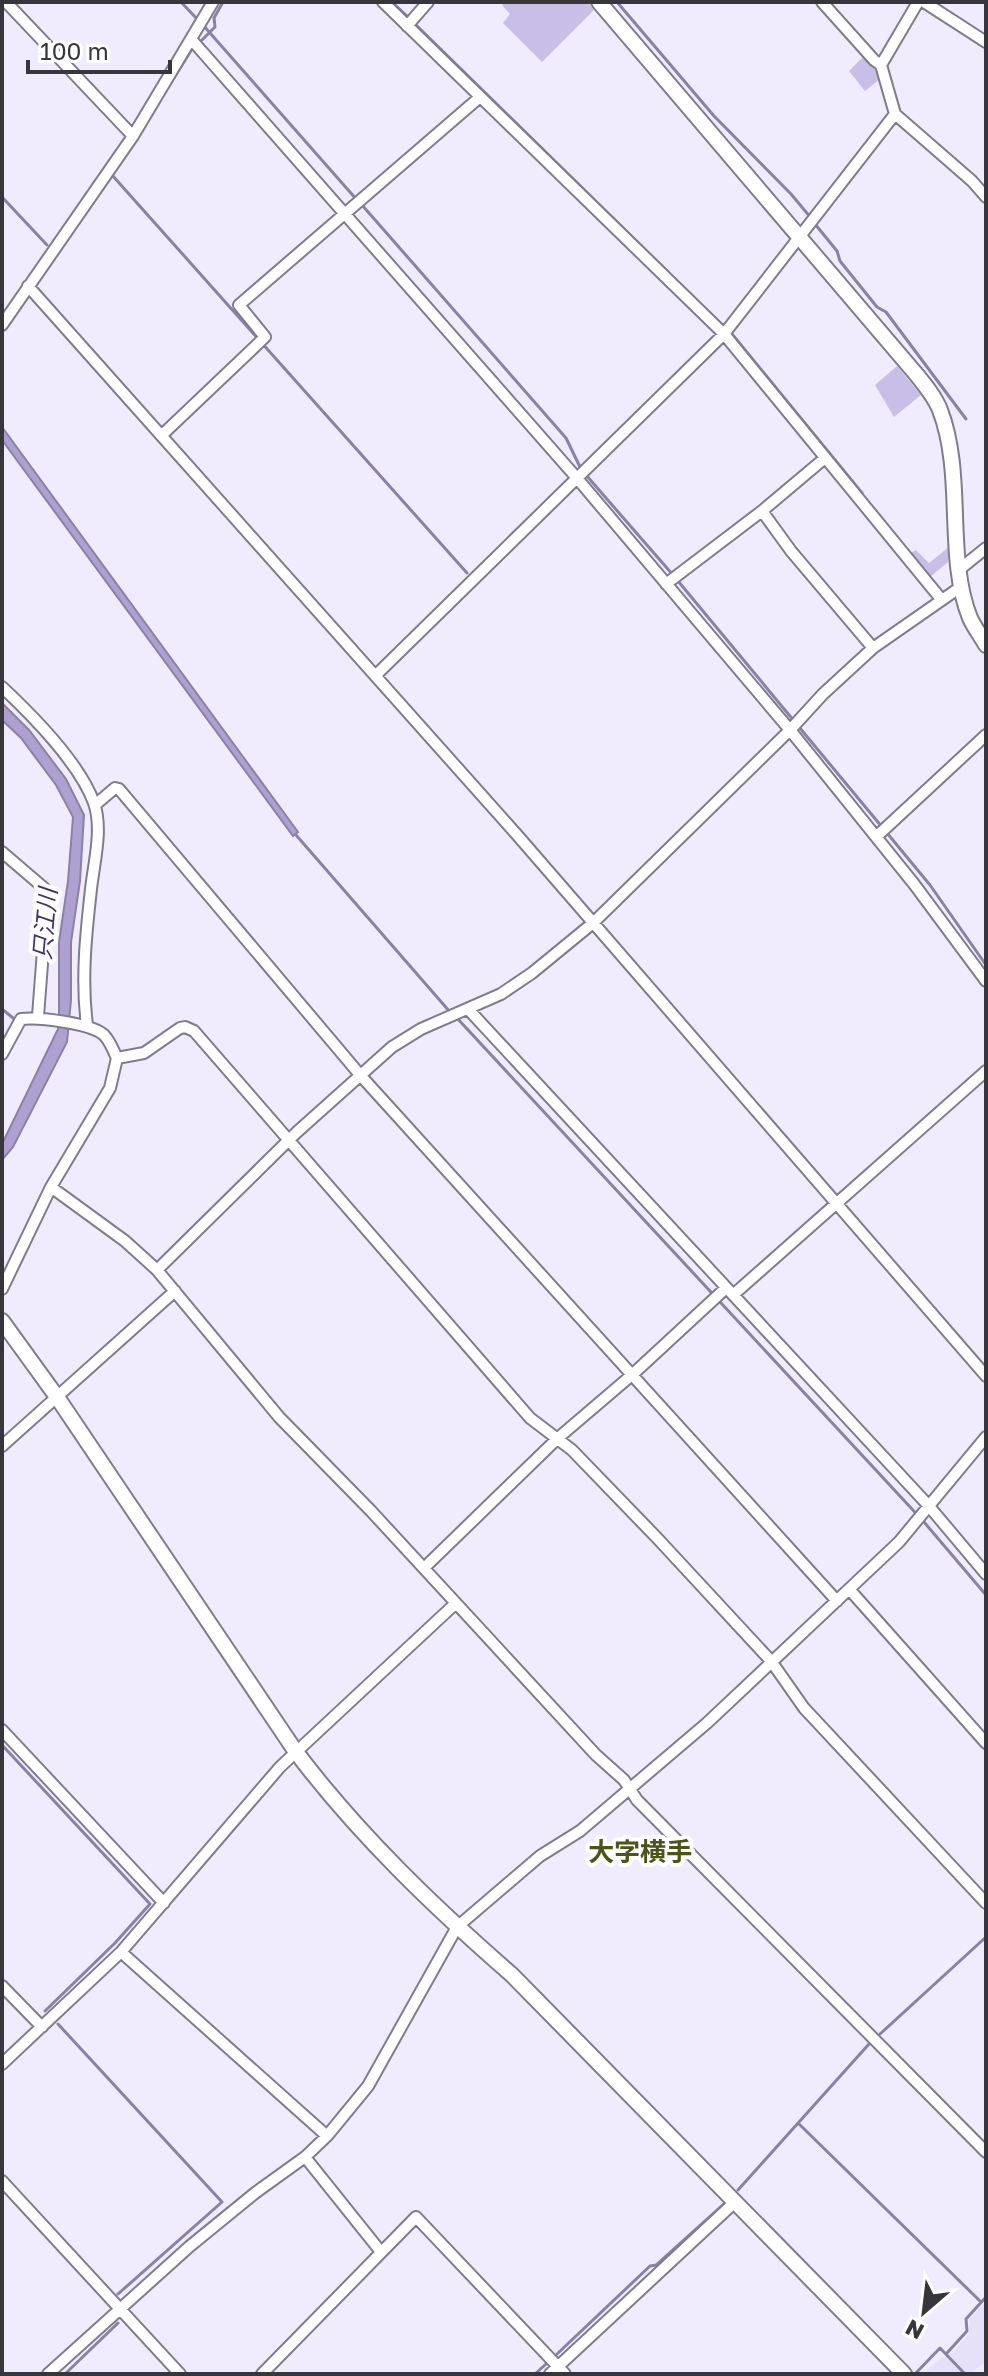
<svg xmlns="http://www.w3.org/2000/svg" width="988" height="2376" font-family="'Golos Text','Noto Sans JP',sans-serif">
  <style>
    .built { fill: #e6e0f9 }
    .green { fill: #c9bee7 }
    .water { fill: #aea1d1; stroke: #8b81a5; stroke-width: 2 }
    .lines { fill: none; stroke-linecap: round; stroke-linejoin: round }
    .stream { stroke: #8b81a5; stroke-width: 3 }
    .street-casing { stroke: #807c8c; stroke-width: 14 }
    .secondary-casing { stroke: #807c8c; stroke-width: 18 }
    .street { stroke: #fff; stroke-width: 10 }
    .secondary { stroke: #fff; stroke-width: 14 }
    .labels { text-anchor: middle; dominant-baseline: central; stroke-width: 8; stroke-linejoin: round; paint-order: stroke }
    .water-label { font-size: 24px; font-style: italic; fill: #45316d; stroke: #fff }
    .quarter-label { font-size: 26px; font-weight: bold; fill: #4c541a; stroke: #fff }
  </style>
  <rect width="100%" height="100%" fill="#f0ecfe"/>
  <path class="built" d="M986,2302v59l-16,13h-47l18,-16 12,-5 16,-19 1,-14z"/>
  <path class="green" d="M504,2h83l7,8 -52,52 -39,-39 7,-9 -8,-9z
    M863,57l13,11 4,11 -15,12 -16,-20z
    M897,366l24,29 -27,22 -19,-32z
    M949,547l-1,15 -19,16 -20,-24 7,-4 13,13z"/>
  <path class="water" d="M2,427l296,405 -5,4 -291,-396z
    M2,703l27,27 37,49 18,36 -4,66 -9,61v58l-4,42 -54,105 -11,13v-16l57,-117v-85l9,-61 5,-64 -17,-32 -35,-47 -19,-18z"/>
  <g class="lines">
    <path class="stream" d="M181,2l17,18
      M392,2l16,15
      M617,2l97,114 77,78 20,24
      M415,24l253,248
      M203,25l154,175
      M202,40l13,-13 -1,-9 9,-16
      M165,92l27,-43
      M113,173l-1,2 355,398
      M2,197l45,48
      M362,205l204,233 15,31
      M815,224l22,27 3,10 37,46 9,5 80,107
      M732,334l130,159
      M586,475l87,100
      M678,581l204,246
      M887,833l43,52 56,80
      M296,835l154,177
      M2,1009l11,9
      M456,1017l468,505 62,73
      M2,1745l148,159 -35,39 -70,68
      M58,2024l164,178 -104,92
      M880,2034l106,-97
      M798,2123l183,179
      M738,2190l131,-146
      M947,2353l20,-22 -1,-12 20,-22
      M557,2354l93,-88 6,-1 70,-63
      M65,2374l53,-51
      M535,2374l11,-10
      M915,2374l25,-26 25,26"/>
    <defs>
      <path id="street" d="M6,2l127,134
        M383,2l341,332 217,265
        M822,2l52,58 7,5
        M918,2l-37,63 14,49 77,67 14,16
        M924,2l62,40
        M407,26l21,-24
        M191,39l385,438 214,253 124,154 72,97
        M28,286l490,550 468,540
        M2,325l131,-189 80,-134
        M162,435l103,-98 -26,-32 241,-208
        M825,458l-63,53 29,40 82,97
        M960,569l26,-21
        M666,584l96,-73
        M376,675l348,-341 171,-220
        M2,687c30,28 78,77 92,116 9,26 0,59 -3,86 -5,45 -10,90 -4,136
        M95,805l20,-17 4,1 242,287 476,525
        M877,836l109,-101
        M2,852l42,36 3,11 -9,117
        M468,1009l460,496 58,69
        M2,1054l19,-35c17,-2 70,4 83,16 6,6 9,15 13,23l-7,30 -59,99 -49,102
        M117,1058l27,-5 36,-25 5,-1 9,4 336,387 42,32 86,89 113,122 33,47 182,195
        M51,1187l74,54 32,29 122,147 92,94 225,244 28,25 13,20 349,352
        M157,1270l140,-138 95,-85 29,-18 80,-35 31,-21 61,-50 197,-193 33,-36 50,-46 89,-62
        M733,1295l253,-224
        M2,1446l173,-155
        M424,1568l134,-130 75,-64 93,-86
        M849,1589l137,154
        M2,1730l162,173
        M121,1952l206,184
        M2,1986l40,41
        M2,2064l119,-112 159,-185 176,-164
        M305,2157l76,95
        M2,2181l178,193
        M48,2374l142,-128 65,-53 50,-36 22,-21 41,-50 89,-159 83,-71 40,-25 127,-108 192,-181 87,-105
        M262,2374l154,-157 149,157
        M550,2374l185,-172"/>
      <path id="secondary" d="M599,2l317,372c9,11 19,23 24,36 25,65 5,146 30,208 4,9 11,18 16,27
        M2,1321l55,76 239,355c62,82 138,155 216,223l392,399"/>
    </defs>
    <use href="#street" class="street-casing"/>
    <use href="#secondary" class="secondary-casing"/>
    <use href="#street" class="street"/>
    <use href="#secondary" class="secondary"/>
  </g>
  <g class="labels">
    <g class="water-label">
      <text transform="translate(44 924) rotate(-85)">只江川</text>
    </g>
    <g class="quarter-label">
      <text x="640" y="1851">大字横手</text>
    </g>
  </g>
  <rect width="988" height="2376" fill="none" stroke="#38363d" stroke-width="8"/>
  <g transform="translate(924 2312) rotate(208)" stroke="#ffffff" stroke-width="6" paint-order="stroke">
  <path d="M0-6L14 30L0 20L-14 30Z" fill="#38363d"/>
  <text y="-12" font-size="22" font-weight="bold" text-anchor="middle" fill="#38363d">N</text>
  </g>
  <path d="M28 60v12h142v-12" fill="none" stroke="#38363d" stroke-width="4"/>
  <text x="40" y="60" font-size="24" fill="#38363d" stroke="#ffffff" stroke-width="6" paint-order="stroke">100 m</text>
</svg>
